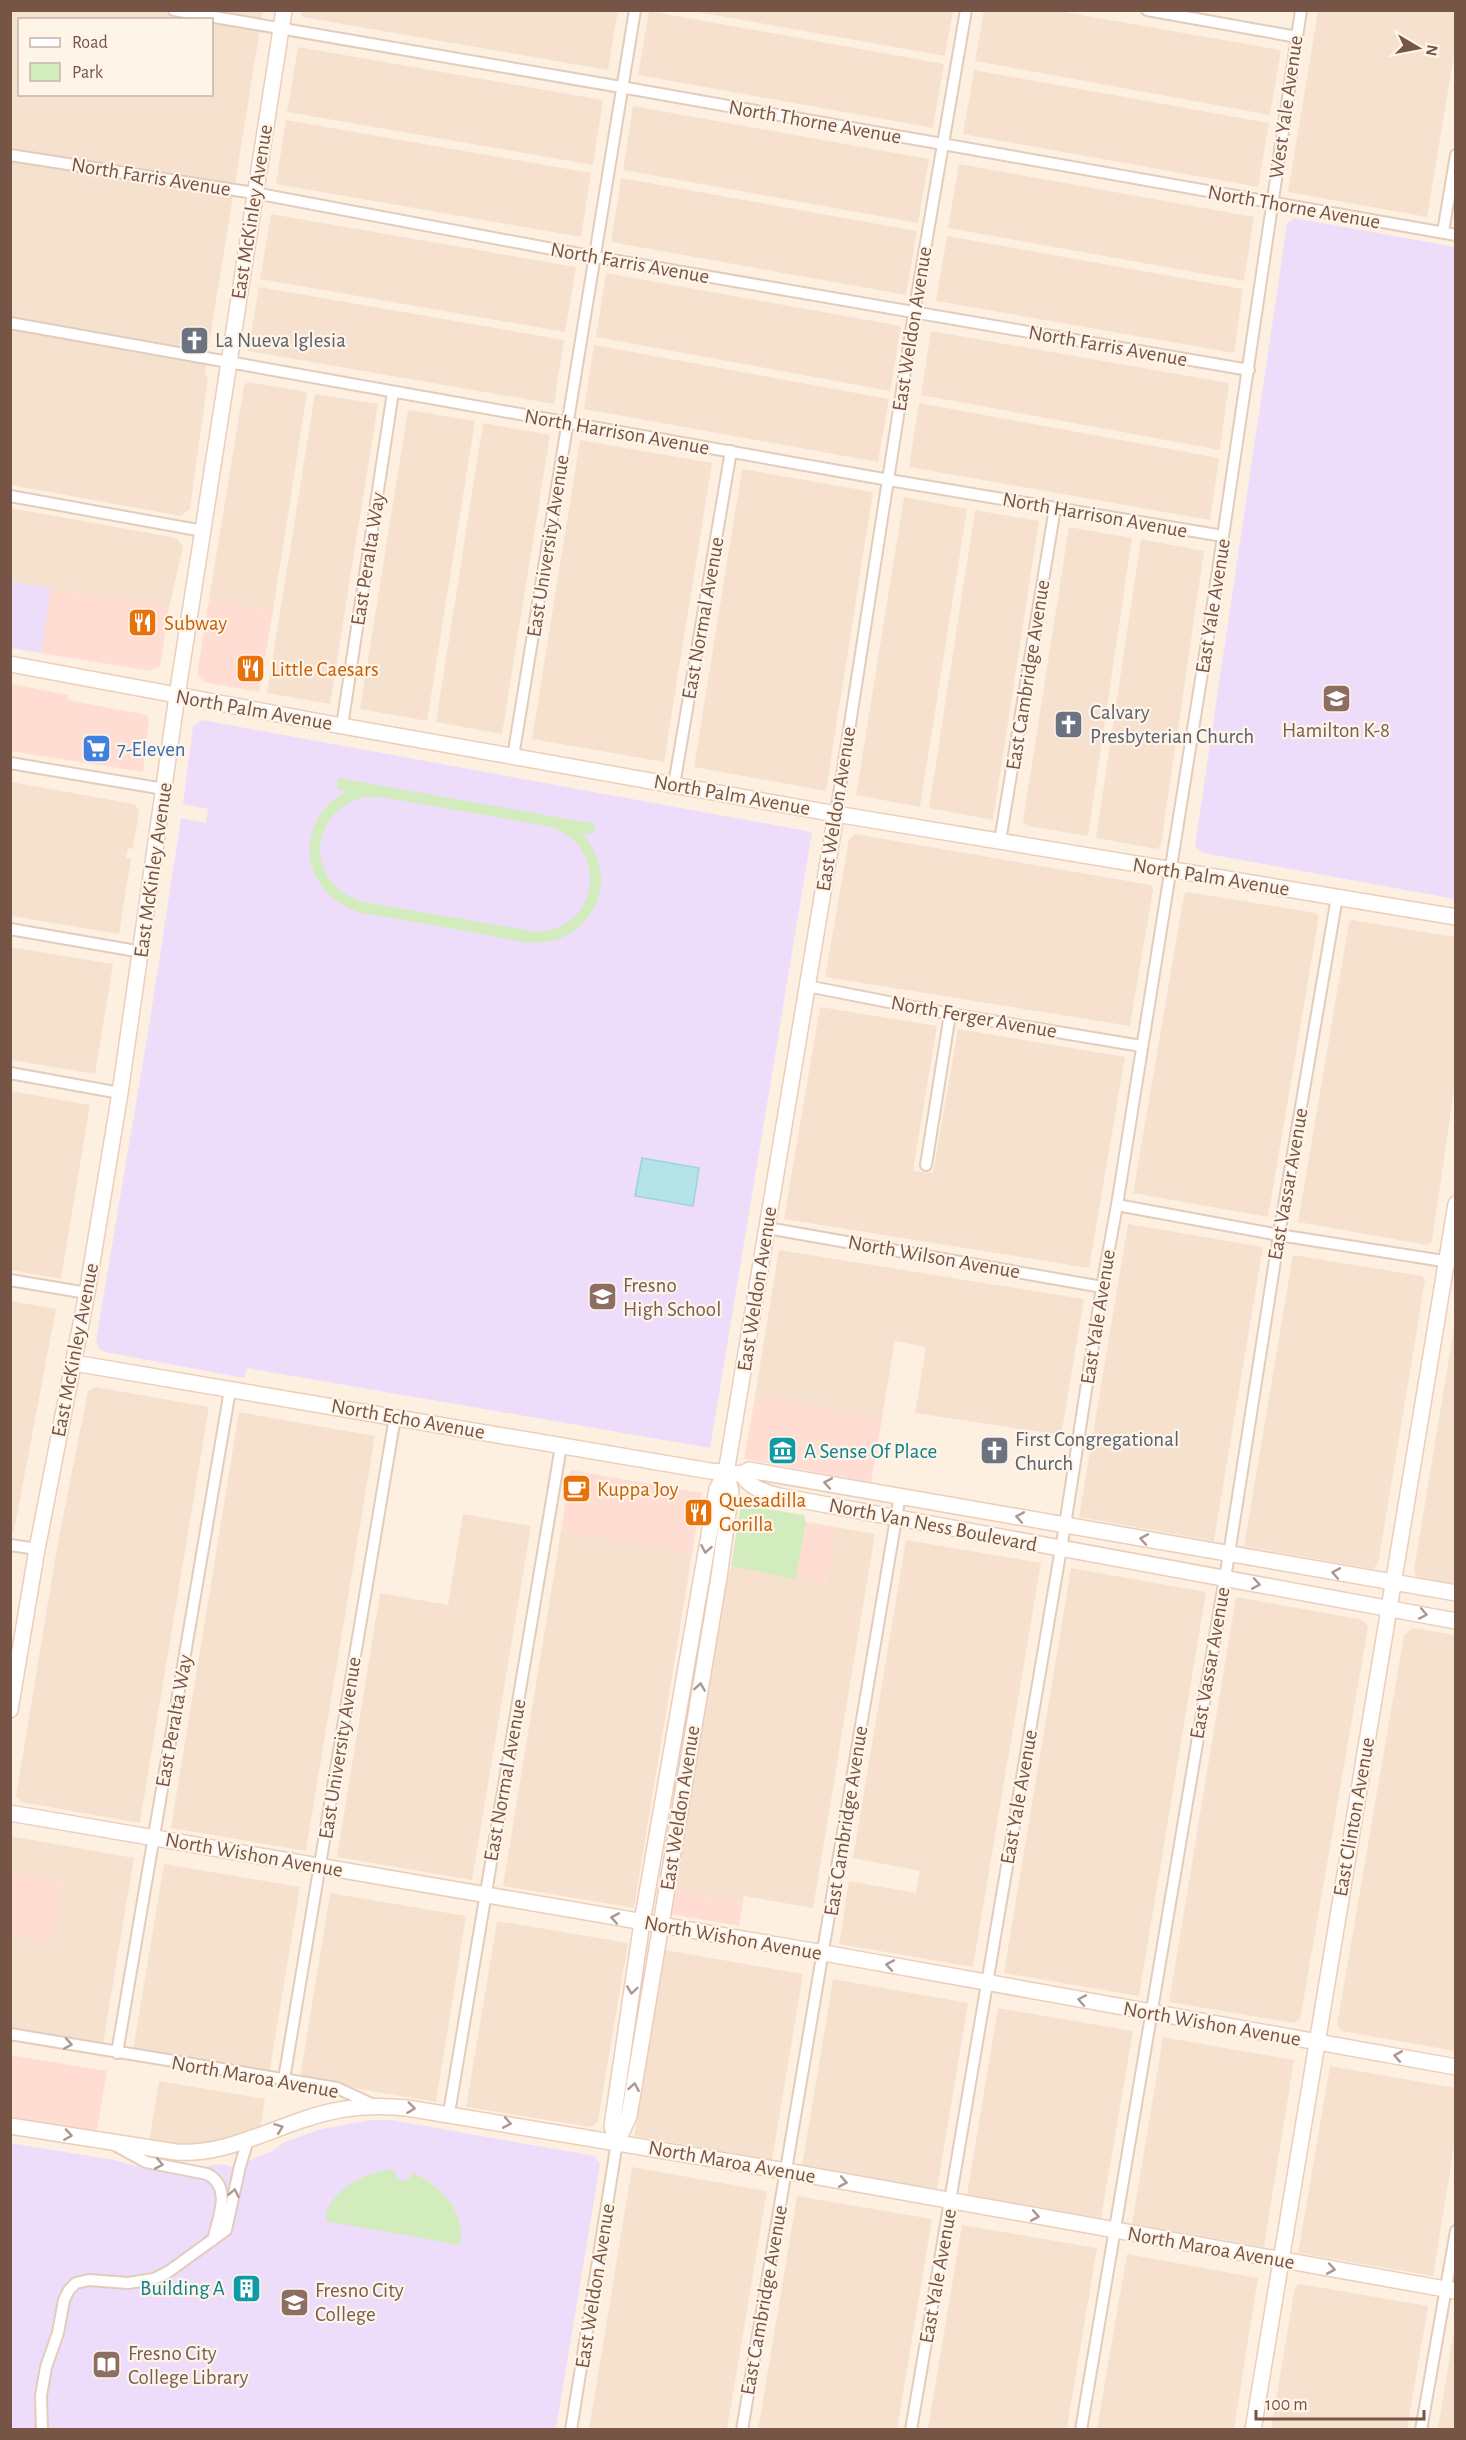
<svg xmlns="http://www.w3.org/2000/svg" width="1466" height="2440" font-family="'Alegreya Sans',sans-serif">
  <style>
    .residential { fill: #f6e1ce; fill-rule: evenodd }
    .commercial { fill: #ffddd3 }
    .education { fill: #edddfa }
    .green { fill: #d3ecbe; fill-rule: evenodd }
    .water { fill: #b4e3e8; stroke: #99d4da; stroke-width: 1.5 }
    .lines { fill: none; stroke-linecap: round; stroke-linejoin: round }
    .street-casing { stroke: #e2ccbb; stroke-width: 14 }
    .secondary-casing { stroke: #eacebb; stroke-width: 18 }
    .street { stroke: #fff; stroke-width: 10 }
    .secondary { stroke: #fff; stroke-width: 15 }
    .oneway { stroke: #ad9890 }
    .labels { text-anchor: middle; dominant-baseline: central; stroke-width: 4.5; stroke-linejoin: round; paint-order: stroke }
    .street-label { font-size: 21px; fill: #765446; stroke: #fff4e8 }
    .worship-label { font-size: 21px; fill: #5b616d; stroke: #fff4e8; text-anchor: start }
    .food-label { font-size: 21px; fill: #c56008; stroke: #fff4e8; text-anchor: start }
    .education-label { font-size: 21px; fill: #785e54; stroke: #fff4e8; text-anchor: start }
    .shop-label { font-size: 21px; fill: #366cbe; stroke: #fff4e8; text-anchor: start }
    .culture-label { font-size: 21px; fill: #0d838f; stroke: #fff4e8; text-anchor: start }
  </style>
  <rect width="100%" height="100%" fill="#fef0e0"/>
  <path class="residential" d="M300,10h318v1l-10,59 -306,-53z
    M984,10l75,1 222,39 -11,65 -295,-54z
    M10,11h253l-54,333 -4,31 3,3 -18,131 -9,7 -170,-31zM20,20h192v74h-192z
    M649,11l295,53 -11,64 -295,-53z
    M692,11h261l-8,45z
    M1318,11h137v38l-28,168 -139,-25z
    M298,47l305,53 -10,65 -306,-53z
    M974,70l295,53 -11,64 -295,-53z
    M633,106l296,53 -11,64 -295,-53z
    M286,120l305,53 -10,64 -305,-53z
    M959,164l295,53 -10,64 -296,-53z
    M621,178l296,53 -11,64 -295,-53z
    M271,214l305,53 -11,65 -305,-53z
    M947,236l296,53 -9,64 -298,-52z
    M606,273l295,53 -11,65 -294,-54z
    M259,287l305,53 -10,64 -306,-53z
    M931,331l298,52 -9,67 -299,-55z
    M594,345l295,54 -11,63 -294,-53z
    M248,382l59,10 -34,219 -64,-11 35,-215z
    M315,394l63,10 -48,300 -63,-11z
    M919,403l300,55 -9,62 -301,-53z
    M408,410l67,11 -48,300 -67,-12z
    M483,423l67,12 -48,299 -66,-12z
    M580,440l132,23 -48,299 -132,-23z
    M742,469l131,23 -47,299 -132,-24z
    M904,497l63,12 -47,298 -64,-12z
    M11,508l166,30 6,9 -14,61 -158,-27z
    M975,510l64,11 -46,299 -64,-12z
    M1069,527l63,11 -44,298 -61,-10 -4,-5z
    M1141,539l63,12 -43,294 -4,4 -61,-11z
    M11,782l123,22 5,7 -6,38 -5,-1 -2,10 5,1 -12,75 -108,-18z
    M855,834l296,51 2,5 -23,136 -305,-49 24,-138z
    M1187,892l129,21 3,4 -51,300 -135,-24 51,-298z
    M1352,920l103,17v146l-23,158 -5,4 -129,-23 51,-300z
    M10,947l103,17 -18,110 -84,-14z
    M820,1007l117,19 -24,145 20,2 25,-144 167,28 -36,211 -305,-49z
    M11,1091l79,14 -29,174 -50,-9z
    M1128,1224l135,23 -49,294 -135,-24z
    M779,1250l305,49 -23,136 -146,-22 11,-66 -31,-6 -13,78 -127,-23z
    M1293,1255l129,21 3,5 -47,283 -5,5 -129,-23z
    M11,1301l45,8 -42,222 -3,4z
    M1455,1322v262l-35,-6 -4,-2 -2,-6z
    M95,1387l114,20 -69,416 -119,-21 -5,-6 41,-249 31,-156z
    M239,1412l136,24 -69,415 -135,-23z
    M463,1514l68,12 -59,354 -135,-23 43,-264 68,12z
    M836,1527l39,7 -62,374 -69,-12 -1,7 -68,-12 52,-311 4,-14 95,18z
    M561,1531l131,23 -58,354 -131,-22z
    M906,1540l135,23 -68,404 -134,-23 10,-63 67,12 4,-22 -67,-13z
    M1071,1568l135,24 -67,404 -135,-23z
    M1236,1597l123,22 7,4 2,4 -66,382 -2,10 -6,4 -125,-21z
    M1413,1628l42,7v416l-114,-20 -4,-6 67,-390z
    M10,1836l124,22 -31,187 -92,-16v-95l42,8 10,-61 -52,-9z
    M164,1864l136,23 -31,187 -136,-23z
    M330,1893l136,23 -30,186 -136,-23z
    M497,1921l131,22 -30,178 -7,6 -125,-20z
    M665,1950l138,24 -31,186 -138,-24z
    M833,1979l135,24 -31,186 -135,-23z
    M998,2008l135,23 -32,187 -134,-23z
    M1163,2037l131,23 -30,187 -132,-23z
    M1330,2066l125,22v52l-22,136 -135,-23z
    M159,2081l106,18 -6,36 -58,9 -52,-1z
    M632,2167l135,24 -40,238h-138z
    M797,2196l135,23 -35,210h-139z
    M962,2225l135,23 -30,181h-139z
    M1127,2254l131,24 -24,151h-137z
    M1300,2284l128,22 -21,123h-136l24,-142z
    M1455,2325v104h-17l13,-80z"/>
  <path class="commercial" d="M51,588l118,20 -9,58 -10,5 -109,-18z
    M209,600l64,11 -14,81 -55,-10 -7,-8z
    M11,684l58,11 -1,5 79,15 2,6 -6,51 -132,-21z
    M755,1396l127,23 -11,63 -127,-23z
    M571,1470l131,23 -10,61 -131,-23z
    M806,1522l30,5 -10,57 -30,-5z
    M10,1872l53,9 -10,61 -42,-8z
    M675,1891l68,12 -4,23 -68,-12z
    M10,2055l97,16 -11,64 -85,-15z"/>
  <path class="education" d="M1294,218l161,29v652l-252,-46 -8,-7 92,-622z
    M10,581l41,7 -10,65 -30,-5z
    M202,720l610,112 -102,616 -463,-80 -3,10 -139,-26 -6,-3 -3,-8 54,-321 31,-202 25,5 2,-14 -25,-5 10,-78z
    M370,2120h21l204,36 5,8 -44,265h-545l-1,-286 104,17 29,8 46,7 5,-7 28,-4 11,3 39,-16 13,-9 36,-13z"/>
  <path class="green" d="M338,778l258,46 -3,10 -11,-1c15,18 23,39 17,63 -7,24 -28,42 -52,46 -21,3 -44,-4 -64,-8 -40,-7 -81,-14 -121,-21 -61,-17 -72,-91 -15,-122l-10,-2zM364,797h18l165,29c63,17 55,103 -11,106l-172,-30c-59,-16 -58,-89 0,-105z
    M741,1505l63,10 2,7 -10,57 -65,-13z
    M385,2170h10l1,7 7,4 6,-2 4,-6c28,12 54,40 47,72l-134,-24c-1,-28 36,-46 59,-51z"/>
  <path class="water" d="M642,1158l57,10 -6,38 -58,-10z"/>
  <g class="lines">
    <defs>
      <path id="street" d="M174,10l447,77 835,148
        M1147,10l150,27
        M10,155l244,38 341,64 654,113
        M1443,232l13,-77
        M10,323l879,157 334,56
        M10,496l193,35
        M342,726l51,-334
        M513,757l122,-747
        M10,763l154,26
        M674,785l57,-334
        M836,814l78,-501 52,-303
        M1000,841l55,-333
        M10,929l132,23
        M807,986l143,28 191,32
        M10,1073l110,20
        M926,1165l24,-151
        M1117,1205l162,30 177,28
        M767,1228l335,59
        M10,1280l77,13
        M10,1545l27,4
        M10,2034l327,54 37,17
        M117,2053l113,-663
        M284,2079l111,-662
        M449,2113l112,-667
        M117,2146l29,16 61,12c26,13 11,44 6,66
        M42,2430l-1,-34 5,-29 12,-34 6,-33 5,-10 7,-7 13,-3 39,3 26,-4 14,-7 58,-42 14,-64 8,-26
        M571,2430l46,-288
        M742,2430l158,-935
        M911,2430l154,-905 37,-238 15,-82 96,-601 88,-594
        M1081,2430l148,-876 50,-319 58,-338
        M1421,2430l35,-199"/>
      <path id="secondary" d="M10,664l332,62 494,88 620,103
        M74,1363l636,108 32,3 7,-4 707,123
        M742,1474c7,14 23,18 37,22l677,125
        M10,1710l27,-161 50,-256 33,-200 57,-397 107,-686
        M10,1813l814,140 632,114
        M10,2126l166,26c45,3 84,-18 126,-32 35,-13 69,-16 105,-12l379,63 670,120
        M617,2142l-5,-16 30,-204 75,-433 9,-16 3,-18 107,-641
        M617,2142l12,-26 90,-539 12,-86 -5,-18
        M1253,2430l203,-1226"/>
    </defs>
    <use href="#street" class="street-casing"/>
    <use href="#secondary" class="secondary-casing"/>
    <use href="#street" class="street"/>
    <use href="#secondary" class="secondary"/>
  </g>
  <defs><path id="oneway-chevron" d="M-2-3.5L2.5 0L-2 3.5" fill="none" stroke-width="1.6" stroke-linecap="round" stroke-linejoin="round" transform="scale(1.5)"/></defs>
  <g class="oneway">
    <use href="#oneway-chevron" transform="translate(828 1483) rotate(-170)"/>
    <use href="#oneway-chevron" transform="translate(1020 1517) rotate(-170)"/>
    <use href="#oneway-chevron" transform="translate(1144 1539) rotate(-170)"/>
    <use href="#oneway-chevron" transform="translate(706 1549) rotate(100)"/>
    <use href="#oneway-chevron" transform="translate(1336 1573) rotate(-170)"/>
    <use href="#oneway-chevron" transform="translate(1256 1584) rotate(10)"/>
    <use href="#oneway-chevron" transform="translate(1423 1614) rotate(11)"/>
    <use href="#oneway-chevron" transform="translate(700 1687) rotate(-81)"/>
    <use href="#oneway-chevron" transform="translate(615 1918) rotate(-170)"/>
    <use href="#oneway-chevron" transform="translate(890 1965) rotate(-170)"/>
    <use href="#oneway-chevron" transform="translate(632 1990) rotate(98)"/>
    <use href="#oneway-chevron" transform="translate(1082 2000) rotate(-169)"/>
    <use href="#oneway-chevron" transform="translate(68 2044) rotate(10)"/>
    <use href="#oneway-chevron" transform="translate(1398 2056) rotate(-170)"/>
    <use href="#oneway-chevron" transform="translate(634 2087) rotate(-80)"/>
    <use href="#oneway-chevron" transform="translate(411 2108) rotate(7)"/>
    <use href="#oneway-chevron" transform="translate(507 2123) rotate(10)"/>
    <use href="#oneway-chevron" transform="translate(279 2128) rotate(-21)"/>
    <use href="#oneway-chevron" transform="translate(68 2135) rotate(9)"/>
    <use href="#oneway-chevron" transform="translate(159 2164) rotate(11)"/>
    <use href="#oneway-chevron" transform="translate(843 2182) rotate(10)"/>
    <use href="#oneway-chevron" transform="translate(234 2193) rotate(-78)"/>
    <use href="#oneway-chevron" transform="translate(1035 2216) rotate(10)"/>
    <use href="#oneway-chevron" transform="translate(1331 2269) rotate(10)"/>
  </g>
  <defs>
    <symbol id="church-square" viewBox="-11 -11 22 22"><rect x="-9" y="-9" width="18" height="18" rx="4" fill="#6b7280" stroke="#fff4e8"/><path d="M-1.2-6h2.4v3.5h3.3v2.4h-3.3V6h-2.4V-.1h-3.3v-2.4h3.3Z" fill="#fff"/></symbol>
    <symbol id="restaurant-square" viewBox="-11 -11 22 22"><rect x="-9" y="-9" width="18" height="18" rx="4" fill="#e8710a" stroke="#fff4e8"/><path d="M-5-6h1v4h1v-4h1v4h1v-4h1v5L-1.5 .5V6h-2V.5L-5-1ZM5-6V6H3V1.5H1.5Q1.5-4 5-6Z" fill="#fff"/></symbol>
    <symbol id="school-square" viewBox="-11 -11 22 22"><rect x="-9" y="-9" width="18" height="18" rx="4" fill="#8d6e63" stroke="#fff4e8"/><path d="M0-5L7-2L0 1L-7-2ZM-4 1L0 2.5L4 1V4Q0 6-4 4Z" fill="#fff"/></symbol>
    <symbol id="supermarket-square" viewBox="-11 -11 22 22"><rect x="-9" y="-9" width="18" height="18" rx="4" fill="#3f7fe0" stroke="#fff4e8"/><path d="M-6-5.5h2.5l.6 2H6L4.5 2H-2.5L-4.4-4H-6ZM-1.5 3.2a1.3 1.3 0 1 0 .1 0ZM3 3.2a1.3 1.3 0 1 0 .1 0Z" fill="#fff"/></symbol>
    <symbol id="museum-square" viewBox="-11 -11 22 22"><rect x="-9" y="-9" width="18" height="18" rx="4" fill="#0f9aa8" stroke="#fff4e8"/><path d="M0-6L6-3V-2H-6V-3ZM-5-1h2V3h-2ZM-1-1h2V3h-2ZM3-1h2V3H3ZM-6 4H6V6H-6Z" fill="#fff"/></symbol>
    <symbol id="cafe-square" viewBox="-11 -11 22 22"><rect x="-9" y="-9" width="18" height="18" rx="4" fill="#e8710a" stroke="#fff4e8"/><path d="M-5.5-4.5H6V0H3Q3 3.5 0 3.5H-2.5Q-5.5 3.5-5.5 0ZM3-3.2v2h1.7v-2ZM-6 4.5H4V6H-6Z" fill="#fff"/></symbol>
    <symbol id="building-square" viewBox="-11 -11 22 22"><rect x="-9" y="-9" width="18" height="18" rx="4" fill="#0f9aa8" stroke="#fff4e8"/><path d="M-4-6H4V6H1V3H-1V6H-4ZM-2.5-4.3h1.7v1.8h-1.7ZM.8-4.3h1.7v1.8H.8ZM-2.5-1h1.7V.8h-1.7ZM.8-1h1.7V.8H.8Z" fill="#fff"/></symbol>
    <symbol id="university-square" viewBox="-11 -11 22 22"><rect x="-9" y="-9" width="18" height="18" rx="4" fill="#8d6e63" stroke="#fff4e8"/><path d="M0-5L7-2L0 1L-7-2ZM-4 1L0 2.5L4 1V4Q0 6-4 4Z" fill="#fff"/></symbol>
    <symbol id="library-square" viewBox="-11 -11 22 22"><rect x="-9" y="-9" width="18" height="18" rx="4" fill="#8d6e63" stroke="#fff4e8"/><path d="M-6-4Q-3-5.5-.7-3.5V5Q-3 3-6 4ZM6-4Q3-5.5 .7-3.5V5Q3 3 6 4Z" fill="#fff"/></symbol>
  </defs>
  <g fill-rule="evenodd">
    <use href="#church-square" x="178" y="324" width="33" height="33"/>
    <use href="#restaurant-square" x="126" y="606" width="33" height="33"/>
    <use href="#restaurant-square" x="234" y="652" width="33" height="33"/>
    <use href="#school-square" x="1320" y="682" width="33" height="33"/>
    <use href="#church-square" x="1052" y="708" width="33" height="33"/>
    <use href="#supermarket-square" x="80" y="732" width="33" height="33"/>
    <use href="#school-square" x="586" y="1280" width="33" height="33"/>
    <use href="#museum-square" x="766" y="1434" width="33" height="33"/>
    <use href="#church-square" x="978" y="1434" width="33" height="33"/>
    <use href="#cafe-square" x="560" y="1472" width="33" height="33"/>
    <use href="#restaurant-square" x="682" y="1496" width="33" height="33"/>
    <use href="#building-square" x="230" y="2272" width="33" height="33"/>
    <use href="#university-square" x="278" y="2286" width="33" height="33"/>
    <use href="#library-square" x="90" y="2348" width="33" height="33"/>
  </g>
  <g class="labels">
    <g class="street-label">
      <text transform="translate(1286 107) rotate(-82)">West Yale Avenue</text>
      <text transform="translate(815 122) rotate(10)">North Thorne Avenue</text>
      <text transform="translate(151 177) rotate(9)">North Farris Avenue</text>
      <text transform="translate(1294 207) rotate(10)">North Thorne Avenue</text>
      <text transform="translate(252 212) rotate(-81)">East McKinley Avenue</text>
      <text transform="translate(630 263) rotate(10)">North Farris Avenue</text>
      <text transform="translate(912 329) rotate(-81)">East Weldon Avenue</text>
      <text transform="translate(1108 346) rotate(10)">North Farris Avenue</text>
      <text transform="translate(617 432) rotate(10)">North Harrison Avenue</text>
      <text transform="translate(1095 515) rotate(10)">North Harrison Avenue</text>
      <text transform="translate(548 546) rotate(-81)">East University Avenue</text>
      <text transform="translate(368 559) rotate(-81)">East Peralta Way</text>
      <text transform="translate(1213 606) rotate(-81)">East Yale Avenue</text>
      <text transform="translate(703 618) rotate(-80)">East Normal Avenue</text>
      <text transform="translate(1028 675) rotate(-81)">East Cambridge Avenue</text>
      <text transform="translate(254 710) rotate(10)">North Palm Avenue</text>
      <text transform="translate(732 795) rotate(10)">North Palm Avenue</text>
      <text transform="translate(836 809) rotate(-81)">East Weldon Avenue</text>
      <text transform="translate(153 870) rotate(-82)">East McKinley Avenue</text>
      <text transform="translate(1211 877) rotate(9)">North Palm Avenue</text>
      <text transform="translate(974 1017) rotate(10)">North Ferger Avenue</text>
      <text transform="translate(1288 1184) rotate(-80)">East Vassar Avenue</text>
      <text transform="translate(934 1257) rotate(10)">North Wilson Avenue</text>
      <text transform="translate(757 1289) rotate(-81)">East Weldon Avenue</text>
      <text transform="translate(1098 1317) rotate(-81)">East Yale Avenue</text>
      <text transform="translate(75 1350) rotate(-79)">East McKinley Avenue</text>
      <text transform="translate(408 1419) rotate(10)">North Echo Avenue</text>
      <text transform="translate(933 1525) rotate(11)">North Van Ness Boulevard</text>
      <text transform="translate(1210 1663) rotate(-80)">East Vassar Avenue</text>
      <text transform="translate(174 1721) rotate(-80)">East Peralta Way</text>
      <text transform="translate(340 1748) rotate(-81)">East University Avenue</text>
      <text transform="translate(505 1780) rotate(-80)">East Normal Avenue</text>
      <text transform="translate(1019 1797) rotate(-80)">East Yale Avenue</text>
      <text transform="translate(680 1808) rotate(-81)">East Weldon Avenue</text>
      <text transform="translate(1354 1817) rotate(-80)">East Clinton Avenue</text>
      <text transform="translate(846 1821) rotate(-81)">East Cambridge Avenue</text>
      <text transform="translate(254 1855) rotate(10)">North Wishon Avenue</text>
      <text transform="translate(733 1938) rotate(10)">North Wishon Avenue</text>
      <text transform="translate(1212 2024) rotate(10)">North Wishon Avenue</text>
      <text transform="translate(255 2077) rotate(10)">North Maroa Avenue</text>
      <text transform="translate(732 2162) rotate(10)">North Maroa Avenue</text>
      <text transform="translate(1211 2248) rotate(10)">North Maroa Avenue</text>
      <text transform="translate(938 2276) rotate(-80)">East Yale Avenue</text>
      <text transform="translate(595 2286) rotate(-81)">East Weldon Avenue</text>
      <text transform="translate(764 2300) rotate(-80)">East Cambridge Avenue</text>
    </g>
    <g class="worship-label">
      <text x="215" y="340">La Nueva Iglesia</text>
      <text x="1090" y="712">Calvary<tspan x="1090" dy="24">Presbyterian Church</tspan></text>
      <text x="1015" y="1439">First Congregational<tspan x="1015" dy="24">Church</tspan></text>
    </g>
    <g class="food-label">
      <text x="164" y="623">Subway</text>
      <text x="271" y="669">Little Caesars</text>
      <text x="597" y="1489">Kuppa Joy</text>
      <text x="719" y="1500">Quesadilla<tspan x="719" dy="24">Gorilla</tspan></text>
    </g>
    <g class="education-label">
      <text x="1336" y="730" text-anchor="middle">Hamilton K-8</text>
      <text x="623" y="1285">Fresno<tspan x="623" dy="24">High School</tspan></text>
      <text x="315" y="2290">Fresno City<tspan x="315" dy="24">College</tspan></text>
      <text x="128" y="2353">Fresno City<tspan x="128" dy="24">College Library</tspan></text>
    </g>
    <g class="shop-label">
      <text x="117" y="749">7-Eleven</text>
    </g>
    <g class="culture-label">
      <text x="804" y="1451">A Sense Of Place</text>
      <text x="225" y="2288" text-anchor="end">Building A</text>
    </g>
  </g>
  <rect width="1466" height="2440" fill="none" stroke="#765446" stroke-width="24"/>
  <rect x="18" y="18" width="195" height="78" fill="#fff4e8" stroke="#c8b4a7" stroke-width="1.5"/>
  <rect x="30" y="38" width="30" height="9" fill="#ffffff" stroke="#c8b4a7" stroke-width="1.5"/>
  <text x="72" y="48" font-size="18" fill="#765446">Road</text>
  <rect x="30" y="63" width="30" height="18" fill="#d3ecbe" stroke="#c8b4a7" stroke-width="1.5"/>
  <text x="72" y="78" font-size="18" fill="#765446">Park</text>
  <g transform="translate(1418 48) rotate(100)" stroke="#fff4e8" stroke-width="4.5" paint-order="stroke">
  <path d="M0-4.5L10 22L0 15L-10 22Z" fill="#765446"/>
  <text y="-9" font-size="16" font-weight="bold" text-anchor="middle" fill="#765446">N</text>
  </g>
  <path d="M1256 2410v9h168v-9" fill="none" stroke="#765446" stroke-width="3"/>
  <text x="1265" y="2410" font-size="18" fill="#765446" stroke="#fff4e8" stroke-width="4.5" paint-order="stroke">100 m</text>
</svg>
